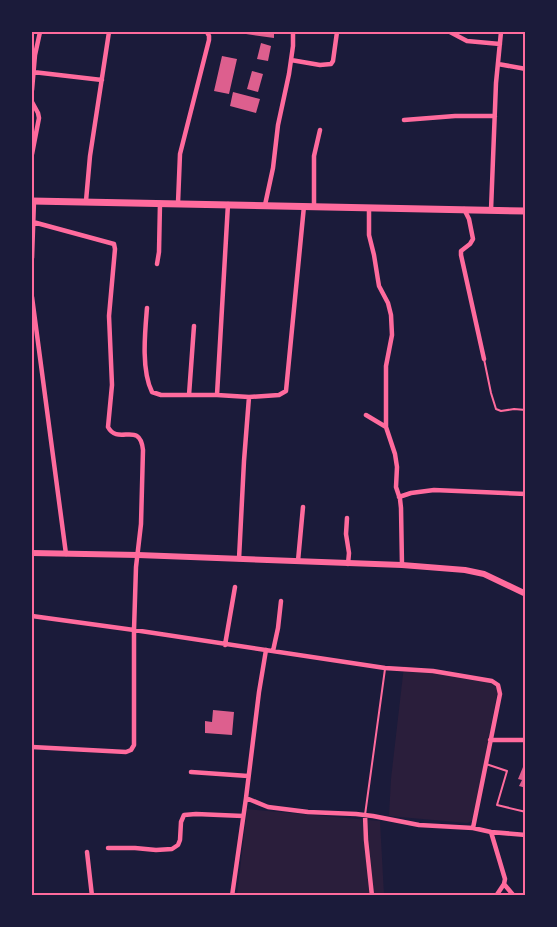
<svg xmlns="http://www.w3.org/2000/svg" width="557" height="927" font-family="'IBM Plex Sans',sans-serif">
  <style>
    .green { fill: #2a1e3b }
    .building { fill: #dd5f8e }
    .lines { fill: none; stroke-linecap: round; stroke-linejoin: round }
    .service { stroke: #ff6b9d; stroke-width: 2 }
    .minor { stroke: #ff6b9d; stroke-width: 4.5 }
    .tertiary { stroke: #ff6b9d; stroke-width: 6 }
    .secondary { stroke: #ff6b9d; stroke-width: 7 }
    .neatline { fill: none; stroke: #ff6b9d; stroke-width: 2 }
  </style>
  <rect width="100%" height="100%" fill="#1b1b3a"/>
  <path class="green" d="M404,666l95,17 -25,135 -2,3 -5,2 -78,-7 2,-37z
    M247,809l133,12 4,74 -147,1z"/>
  <path class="building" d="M246,32h28v6l-28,-4z
    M261,43l10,3 -3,15 -11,-2z
    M222,56l15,3 -8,35 -15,-3z
    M252,71l11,3 -5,18 -11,-3z
    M233,92l27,7 -4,14 -26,-7z
    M213,710l21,2 -2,23 -27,-2v-12l7,1z
    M523,767l3,1v20l-7,-2 3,-6 -4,-1z"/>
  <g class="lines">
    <path class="service" d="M484,359l7,34 5,16 5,2 13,-2 12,1
      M486,764l21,7 -10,34 29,7
      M365,815l20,-146"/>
    <path class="minor" d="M450,32l17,9 33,3
      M291,60l29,5 11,-1 2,-3 4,-29
      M498,64l28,5
      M33,72l69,8
      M32,90l3,-35 5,-23
      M32,102l6,11 1,5 -7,36
      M404,120l51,-4h40
      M86,201l4,-45 19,-124
      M178,203l2,-49 29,-114v-4l-2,-4
      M228,204l-11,191 32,2
      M265,205l8,-37 5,-43 11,-51 4,-28v-14
      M314,206v-50l6,-26
      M369,208v27l5,20 4,25 1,6 9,17 3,12 1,20 -6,31v61
      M464,209l5,10 4,20 -3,5 -9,7v4l23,104
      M491,210l5,-127 5,-51
      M32,258l2,-57
      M157,264l2,-12 1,-49
      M32,297l34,257
      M147,308c-2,24 -6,62 5,84l9,3h56
      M189,395l5,-69
      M366,415l20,12 9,27 2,13 -1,20 4,12 1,9 1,57
      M399,497l12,-4 23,-3 92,4
      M347,518l-1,16 3,19 -1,11
      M239,559l5,-98 5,-64 30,-2 7,-4 18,-185
      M298,561l5,-54
      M32,616l102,14 251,38 48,3 59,10 6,4 2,9 -27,134
      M225,645l10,-58
      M266,650l-7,42 -13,106 22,9 40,5 48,2 17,2 46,9 54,3 18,4 35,3
      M273,651l5,-23 3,-27
      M490,740h36
      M32,747l94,5 5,-2 3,-5v-115l2,-63 5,-43 2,-74c-3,-30 -25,-4 -35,-23l4,-42 -3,-69 6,-67 -1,-5 -81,-22
      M191,772l57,4
      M365,815l1,25 6,56
      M491,832l14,47 -1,5 -8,12
      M108,848h27l21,2 16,-1 6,-4 2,-5 1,-18 3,-7 12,-1 47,2
      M87,852l5,44
      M504,884l10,12
      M232,896l14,-98"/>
    <path class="tertiary" d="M32,553l106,2 264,10 63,5 19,4 42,20"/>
    <path class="secondary" d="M32,201l494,10"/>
  </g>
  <rect width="557" height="927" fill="none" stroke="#1b1b3a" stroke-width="66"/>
  <rect x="33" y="33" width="491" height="861" class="neatline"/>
</svg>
